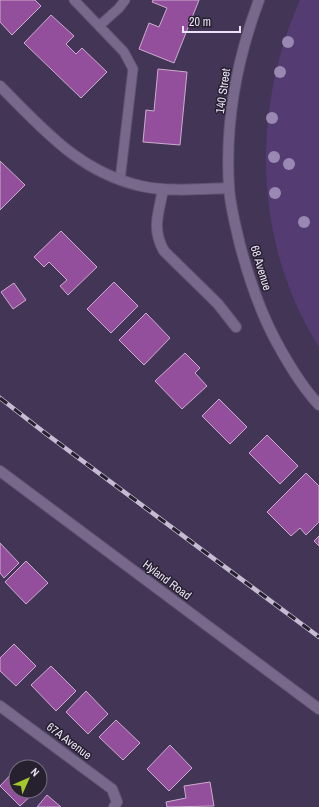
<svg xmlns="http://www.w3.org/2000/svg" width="319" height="807" font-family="'Archivo Narrow',sans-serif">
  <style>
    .green { fill: #543b72 }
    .building { fill: #944f9c; stroke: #cbacce }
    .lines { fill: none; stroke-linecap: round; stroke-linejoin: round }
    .service-casing { stroke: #605370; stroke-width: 11 }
    .minor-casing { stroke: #605370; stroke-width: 12 }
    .tertiary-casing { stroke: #605370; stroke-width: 12 }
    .service { stroke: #77688c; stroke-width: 9 }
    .minor { stroke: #77688c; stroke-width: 10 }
    .tertiary { stroke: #77688c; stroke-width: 10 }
    .rail-casing { stroke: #c5bcd3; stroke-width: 4.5 }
    .rail { stroke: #26202f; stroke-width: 3; stroke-dasharray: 9; stroke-linecap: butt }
    .tree { fill: #9988b1 }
    .labels { text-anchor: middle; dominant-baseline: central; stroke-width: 3; stroke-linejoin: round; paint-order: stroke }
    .street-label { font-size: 12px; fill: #eae2f7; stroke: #26202f }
  </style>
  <rect width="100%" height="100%" fill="#433556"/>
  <path class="green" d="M300,0h19v347c-66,-104 -68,-237 -19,-347z"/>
  <path class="building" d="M0,0h35l6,6 -29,29 -12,-13z
    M153,0h46l-25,63 -35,-14 10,-26 10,4 8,-19 -15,-6z
    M51,15l23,21 -8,8 10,10 6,-6 25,24 -26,26 -57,-55z
    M158,69l29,3 -7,73 -37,-3 3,-32 8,1z
    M0,161l25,24 -25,25z
    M61,231l36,36 -29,28 -8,-9 7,-6 -18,-18 -5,5 -10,-10z
    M114,282l24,24 -27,27 -24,-24z
    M14,283l12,17 -13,9 -12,-17z
    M146,313l24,25 -26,27 -25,-25z
    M185,353l15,15 -5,5 12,13 -25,23 -27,-28z
    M219,399l28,28 -17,17 -28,-28z
    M267,435l31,31 -18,18 -31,-31z
    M306,473l13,13v36l-13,13 -6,-7 -9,8 -24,-24z
    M319,536v10l-5,-5z
    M0,543l19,20 -15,15 -4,-5z
    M26,561l22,22 -22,21 -21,-22z
    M14,644l22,22 -20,20 -16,-15v-13z
    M51,666l25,25 -20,20 -25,-26z
    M86,691l22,23 -20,20 -22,-22z
    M116,720l24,23 -17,17 -24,-23z
    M170,745l22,23 -23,23 -22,-22z
    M16,769v22h20l-16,15 -20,-20z
    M210,782l4,24 -47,1 -1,-5 20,-4 -2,-12z
    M47,795l14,12h-24z"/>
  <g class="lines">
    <defs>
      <path id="service" d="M74,0l50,52 9,17 -13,111
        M99,26l20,-18 6,-8"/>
      <path id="minor" d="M0,86c43,43 79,86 141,100 26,6 61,3 88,2
        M163,189c-4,24 -12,39 1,62l54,53 18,23
        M0,706l112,83 5,13 -3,5"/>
      <path id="tertiary" d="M259,0c-22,59 -34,124 -30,187 1,18 6,36 10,54 9,35 20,69 38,102 12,22 25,44 42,62
        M0,471l319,238"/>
    </defs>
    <use href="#service" class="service-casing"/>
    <use href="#minor" class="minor-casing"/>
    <use href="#tertiary" class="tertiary-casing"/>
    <use href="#service" class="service"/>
    <use href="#minor" class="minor"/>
    <use href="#tertiary" class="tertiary"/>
    <defs>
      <path id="rail" d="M0,398l45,35 274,204"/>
    </defs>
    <use href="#rail" class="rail-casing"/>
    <use href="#rail" class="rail"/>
  </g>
  <g class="tree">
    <circle cx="288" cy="42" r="6"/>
    <circle cx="280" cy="72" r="6"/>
    <circle cx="272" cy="118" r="6"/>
    <circle cx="274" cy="157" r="6"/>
    <circle cx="289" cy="164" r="6"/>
    <circle cx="275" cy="193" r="6"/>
    <circle cx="304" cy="222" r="6"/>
  </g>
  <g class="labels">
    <g class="street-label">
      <text transform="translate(223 91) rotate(-82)">140 Street</text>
      <text transform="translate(261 268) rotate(73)">68 Avenue</text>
      <text transform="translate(167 580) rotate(37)">Hyland Road</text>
      <text transform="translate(69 741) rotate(37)">67A Avenue</text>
    </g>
  </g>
  <g transform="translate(28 779) rotate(45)"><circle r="19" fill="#26202f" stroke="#746e7f"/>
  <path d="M0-3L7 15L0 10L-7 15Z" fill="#a2c929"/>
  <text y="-6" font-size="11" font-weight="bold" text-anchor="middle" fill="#eae2f7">N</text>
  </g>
  <path d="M183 26v6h57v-6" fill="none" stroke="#eae2f7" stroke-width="2"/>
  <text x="189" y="26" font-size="12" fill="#eae2f7" stroke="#26202f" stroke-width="3" paint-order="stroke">20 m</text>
</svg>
